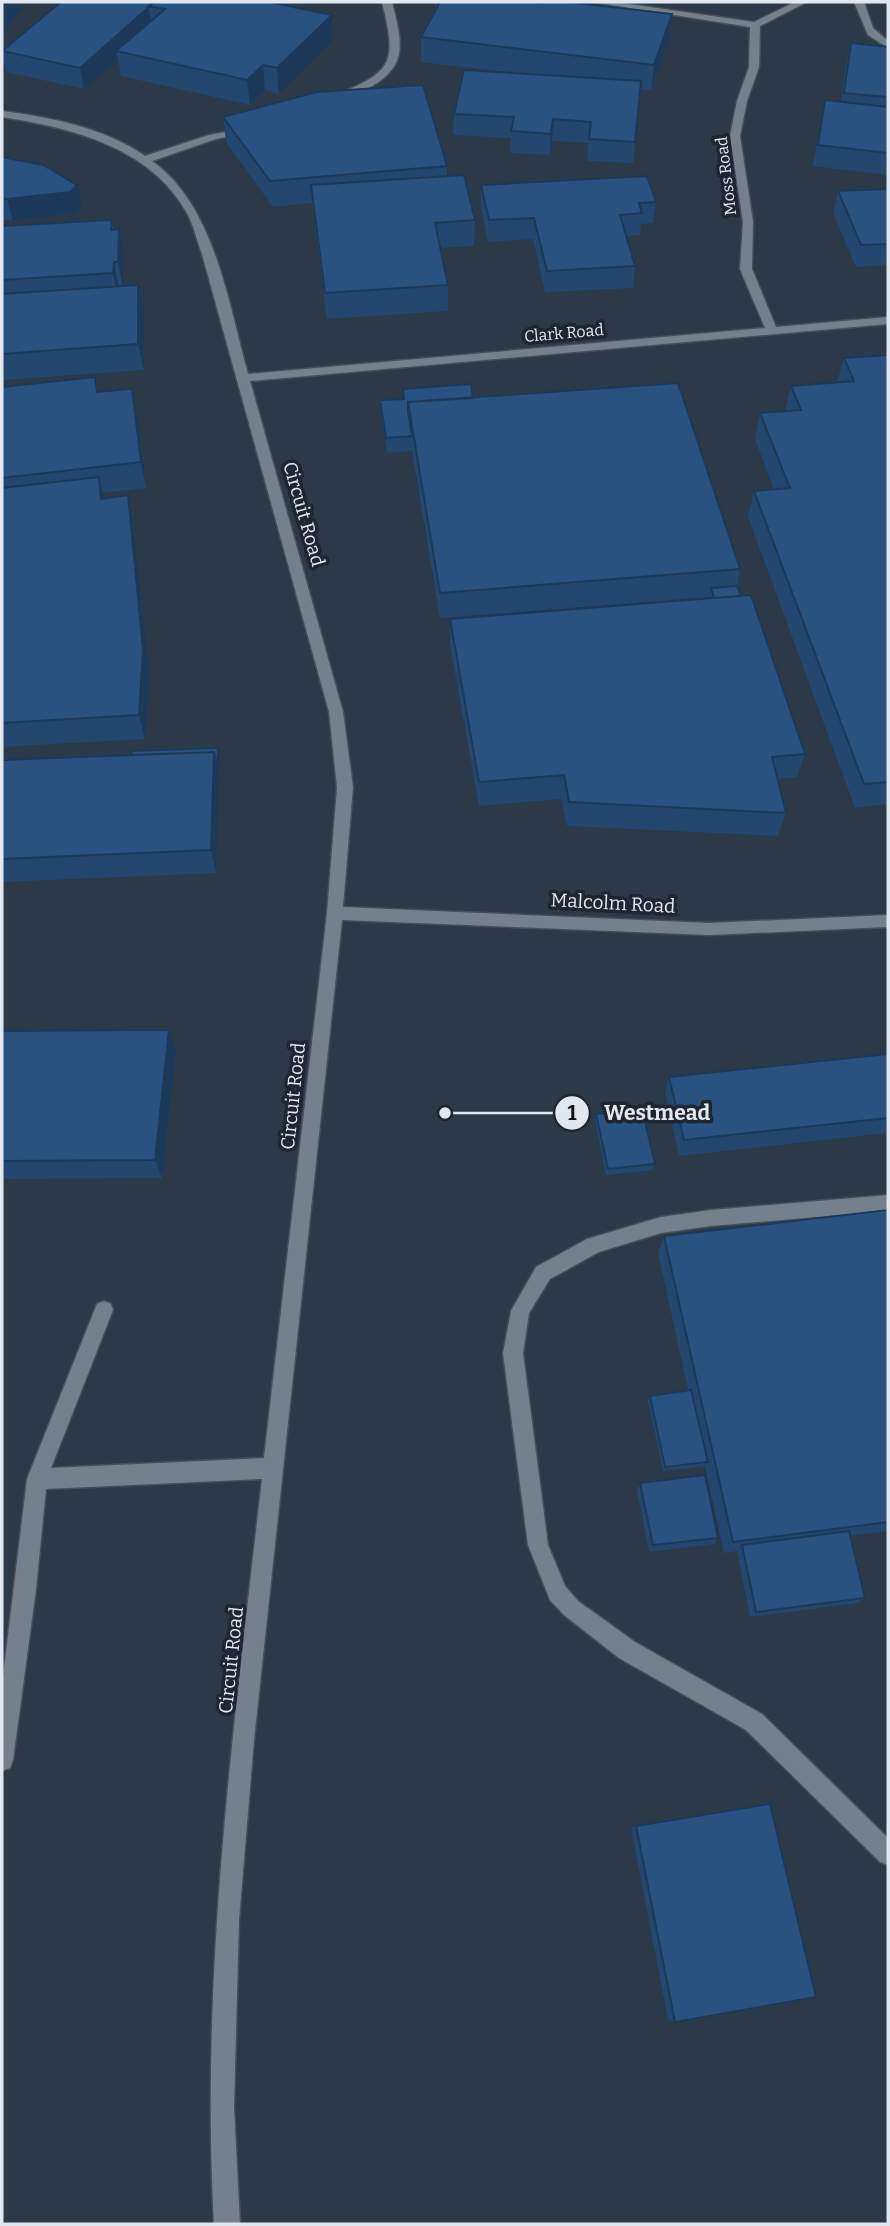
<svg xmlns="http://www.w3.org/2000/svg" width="890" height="2226" font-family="Bitter,serif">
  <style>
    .built { fill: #2b3949 }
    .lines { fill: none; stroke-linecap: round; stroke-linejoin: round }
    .service-casing { stroke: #464e58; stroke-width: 3 }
    .service { fill: #75808d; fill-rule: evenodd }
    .wall { fill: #23476f }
    .shaded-wall { fill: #1d395a }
    .building { fill: #295281; stroke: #1d395a; stroke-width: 2 }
    .labels { text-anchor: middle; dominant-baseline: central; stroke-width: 7; stroke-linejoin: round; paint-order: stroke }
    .far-street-label { font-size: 16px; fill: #e2e8f0; stroke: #1d2631 }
    .street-label { font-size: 19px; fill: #e2e8f0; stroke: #1d2631 }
    .leader { fill: none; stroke: #e2e8f0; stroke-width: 2.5 }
    .callout-dot { fill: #e2e8f0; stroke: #1d2631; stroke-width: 2.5 }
    .mark-label { font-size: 21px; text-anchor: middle; font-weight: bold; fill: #111 }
    .callout-label { font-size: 21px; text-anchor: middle; font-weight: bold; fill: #e2e8f0; stroke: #1d2631; stroke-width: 7; stroke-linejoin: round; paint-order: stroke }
  </style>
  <rect width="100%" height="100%" fill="#27303b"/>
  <path class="built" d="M2,2h886v2222h-886z"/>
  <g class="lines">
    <defs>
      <path id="service" d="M382,2h10c10,41 18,65 -27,88 -9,4 -20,11 -31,10v-4c60,-25 63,-33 48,-94z
        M592,2h23l139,20 41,-20h12l-47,24 -1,41 -12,34 -7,35 13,86 -1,47 24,58 112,-10v7l-638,57 93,331 10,75 -10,120 366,16 179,-8v12l-179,8 -367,-15 -88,820 -15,180 -5,187 6,117h-26c-14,-250 20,-498 48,-745l-216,10 -10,100 -23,171 -3,8 -8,3v-86l25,-206 70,-175 7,-3 7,3 2,6 -62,158 213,-10 63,-545 10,-126 -8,-75 -127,-458c-5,-13 -8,-28 -15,-41 -37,-66 -115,-85 -185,-96v-6c48,6 103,17 143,45l64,-21 44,-8v4l-37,8 -64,22c63,45 76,142 96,213l517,-46 -25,-59 3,-47 -13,-86 7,-35 12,-34 1,-40z
        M854,2h10l9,26 15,13v7l-20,-13z
        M888,1195v16l-177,15 -50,7 -62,19 -49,27 -21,34 -6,40 25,192 17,41 13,15 57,41 127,72 126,124v27l-8,-3 -134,-132 -127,-72 -55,-43 -14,-15 -22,-55 -25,-192 8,-42 25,-44 51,-28 74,-22 50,-7z"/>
    </defs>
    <use href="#service" class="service-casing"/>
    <use href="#service" class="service"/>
  </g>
  <path class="wall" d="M61,2l271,13 1,25 -54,54 -14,-4 -15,15 -129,-29 -3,-17 -34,30 -78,-17 -4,-21z
    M435,2h96l138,37 -18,51 -11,-1 -7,74 -46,-2 1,-18 -36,-2 -2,14 -40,-2 1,-15 -58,-3 1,-21 58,-41 -91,-11v-25l14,-27z
    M851,43l37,4v128l-75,-9 12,-66 16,2 5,-38z
    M223,117l224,49v10l28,44 -1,26 -34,2 8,37v26l-121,8 -15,-116 -39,4 -47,-65z
    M2,157l75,28 5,22 -7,6 -62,8 -11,-2z
    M481,185l175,17 -3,21 -12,1 -1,11 -14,1 9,30 -2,22 -88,4 -12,-53 -45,3 -7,-36z
    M888,189v76l-32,2 -23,-54 5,-22z
    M112,220l2,10 5,-1 5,26 -1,31 15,-1 5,26 1,59 -142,10v-154z
    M888,355v449l-33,4 -107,-291 6,-26 20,-1 -19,-51 5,-26 25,-2 6,-25 46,-4 7,-24z
    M95,377l4,15 38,22 9,74 -43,5 1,6 24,-4 5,26 16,152 -4,66 -128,7 -15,2v-361z
    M403,389l70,9 267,171 -3,17 68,168 -8,23 -20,2 9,34 -8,23 -211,-10 -6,-27 -82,7 -29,-162v-25l260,-20v-2l-270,21 -28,-167 -25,2 -6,-37 -1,-16 23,-1z
    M218,748l2,8 -4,117 -214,9v-122l129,-5z
    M2,1031l174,20 -14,127 -160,1z
    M888,1054v79l-209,23 -14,-63 4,-16z
    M596,1114l59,50 -2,6 -47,5 -11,-55z
    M888,1210v321l-38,5 15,62 -7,5 -108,14 -13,-66 -13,2 -19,-87 -42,5 -15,-71 2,-4 38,-6 -30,-137 6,-17z
    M640,1483l78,55 -4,6 -65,8 -12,-62z
    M636,1826l39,196 -7,-3 -37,-191z"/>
  <path class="shaded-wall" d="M6,2h19l-23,34v-28z
    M149,7l3,21 -36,23 2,8 -34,30 -4,-21z
    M672,14l-3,25 -18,51 3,-25z
    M332,15l1,25 -54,54 -2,-26z
    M263,65l2,25 -15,15 -3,-25z
    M553,119l-1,22 -2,14 1,-21z
    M77,185l5,22 -7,6 -62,8 -6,-22z
    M119,229l5,26 -1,33 -5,-26z
    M114,262l5,26 -1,11 -5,-26z
    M138,285l5,26 1,59 -6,-26z
    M132,389l5,25 9,74 -5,-26z
    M99,477l6,25 -4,-3z
    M128,495l5,26 16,152 -4,66 -6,-24z
    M218,748l2,8 -4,117 -5,-23 3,-98z
    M2,966l2,5 -2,11z
    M169,1030l7,21 -14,127 -7,-18z"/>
  <path class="building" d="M61,2h93l-5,4h1l-70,62 -78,-17z
    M154,2h115l63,13 -55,53 -14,-3 -16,15 -131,-29 49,-42 -16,-3z
    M440,2h91l12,1 1,-1h24l104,12 -18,51 -233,-28z
    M851,43l37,4v50l-44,-4z
    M464,70l177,11 -6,61 -46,-3 2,-17 -38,-3 -2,15 -40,-3 3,-14 -60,-3z
    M423,85l24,81 -177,15 -47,-64 94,-25z
    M825,100l63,7v46l-70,-8z
    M2,157l41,8 34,20 -7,7 -63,7 -5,-1z
    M464,175l11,45 -40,3 13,62 -123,8 -14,-108z
    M647,176l9,26 -17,1 3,10 -22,2 15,51 -88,5 -13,-53 -45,2 -8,-35z
    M888,189v55l-27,1 -23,-54z
    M112,220l-1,10 8,-1 -1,33h-4l-1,11 -111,7v-54z
    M138,285v59l-136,10v-60z
    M888,355v427l-24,2 -110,-293 36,-3 -30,-75 41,-3 -10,-24 63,-5 -10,-23z
    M95,377l2,15 35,-3 9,73 -139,16v-91z
    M678,383l62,186 -300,24 -32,-191z
    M471,384l2,14 -65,4v10l4,24 -26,2 -6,-38 24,-1 -1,-10z
    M99,477l2,22 27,-4 15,154 -4,66 -137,8v-235z
    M737,586l4,10 -27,2 -3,-10z
    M751,595l54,159 -33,3 14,56 -217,-11 -5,-27 -85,7 -29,-163z
    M218,748l-1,20 -3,-16 -83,3 1,-4z
    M214,752l-3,98 -209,9v-99z
    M169,1030l-14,130 -153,1v-130z
    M888,1054v64l-204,22 -15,-63z
    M642,1109l13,55 -47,5 -12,-55z
    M888,1210v312l-155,20 -69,-306z
    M691,1390l17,72 -43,5 -15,-71z
    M705,1475l13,63 -65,7 -13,-62z
    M849,1531l16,67 -109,14 -14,-67z
    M770,1804l46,193 -141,25 -39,-196z"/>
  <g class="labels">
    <g class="far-street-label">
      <text transform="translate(726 176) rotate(-97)">Moss Road</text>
      <text transform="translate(564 333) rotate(-5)">Clark Road</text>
    </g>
    <g class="street-label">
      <text transform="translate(304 514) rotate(74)">Circuit Road</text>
      <text transform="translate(613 903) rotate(3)">Malcolm Road</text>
      <text transform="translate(293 1096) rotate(-84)">Circuit Road</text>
      <text transform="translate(231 1660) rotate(-84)">Circuit Road</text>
    </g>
  </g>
  <path class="leader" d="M445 1113L572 1113"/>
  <g class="callout-dot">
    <circle cx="445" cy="1113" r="7"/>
    <circle cx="572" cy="1113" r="18"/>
  </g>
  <g class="mark-label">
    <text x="572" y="1120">1</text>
  </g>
  <g class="callout-label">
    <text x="657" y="1120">Westmead</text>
  </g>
  <rect width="890" height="2226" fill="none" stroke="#e2e8f0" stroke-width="7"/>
</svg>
